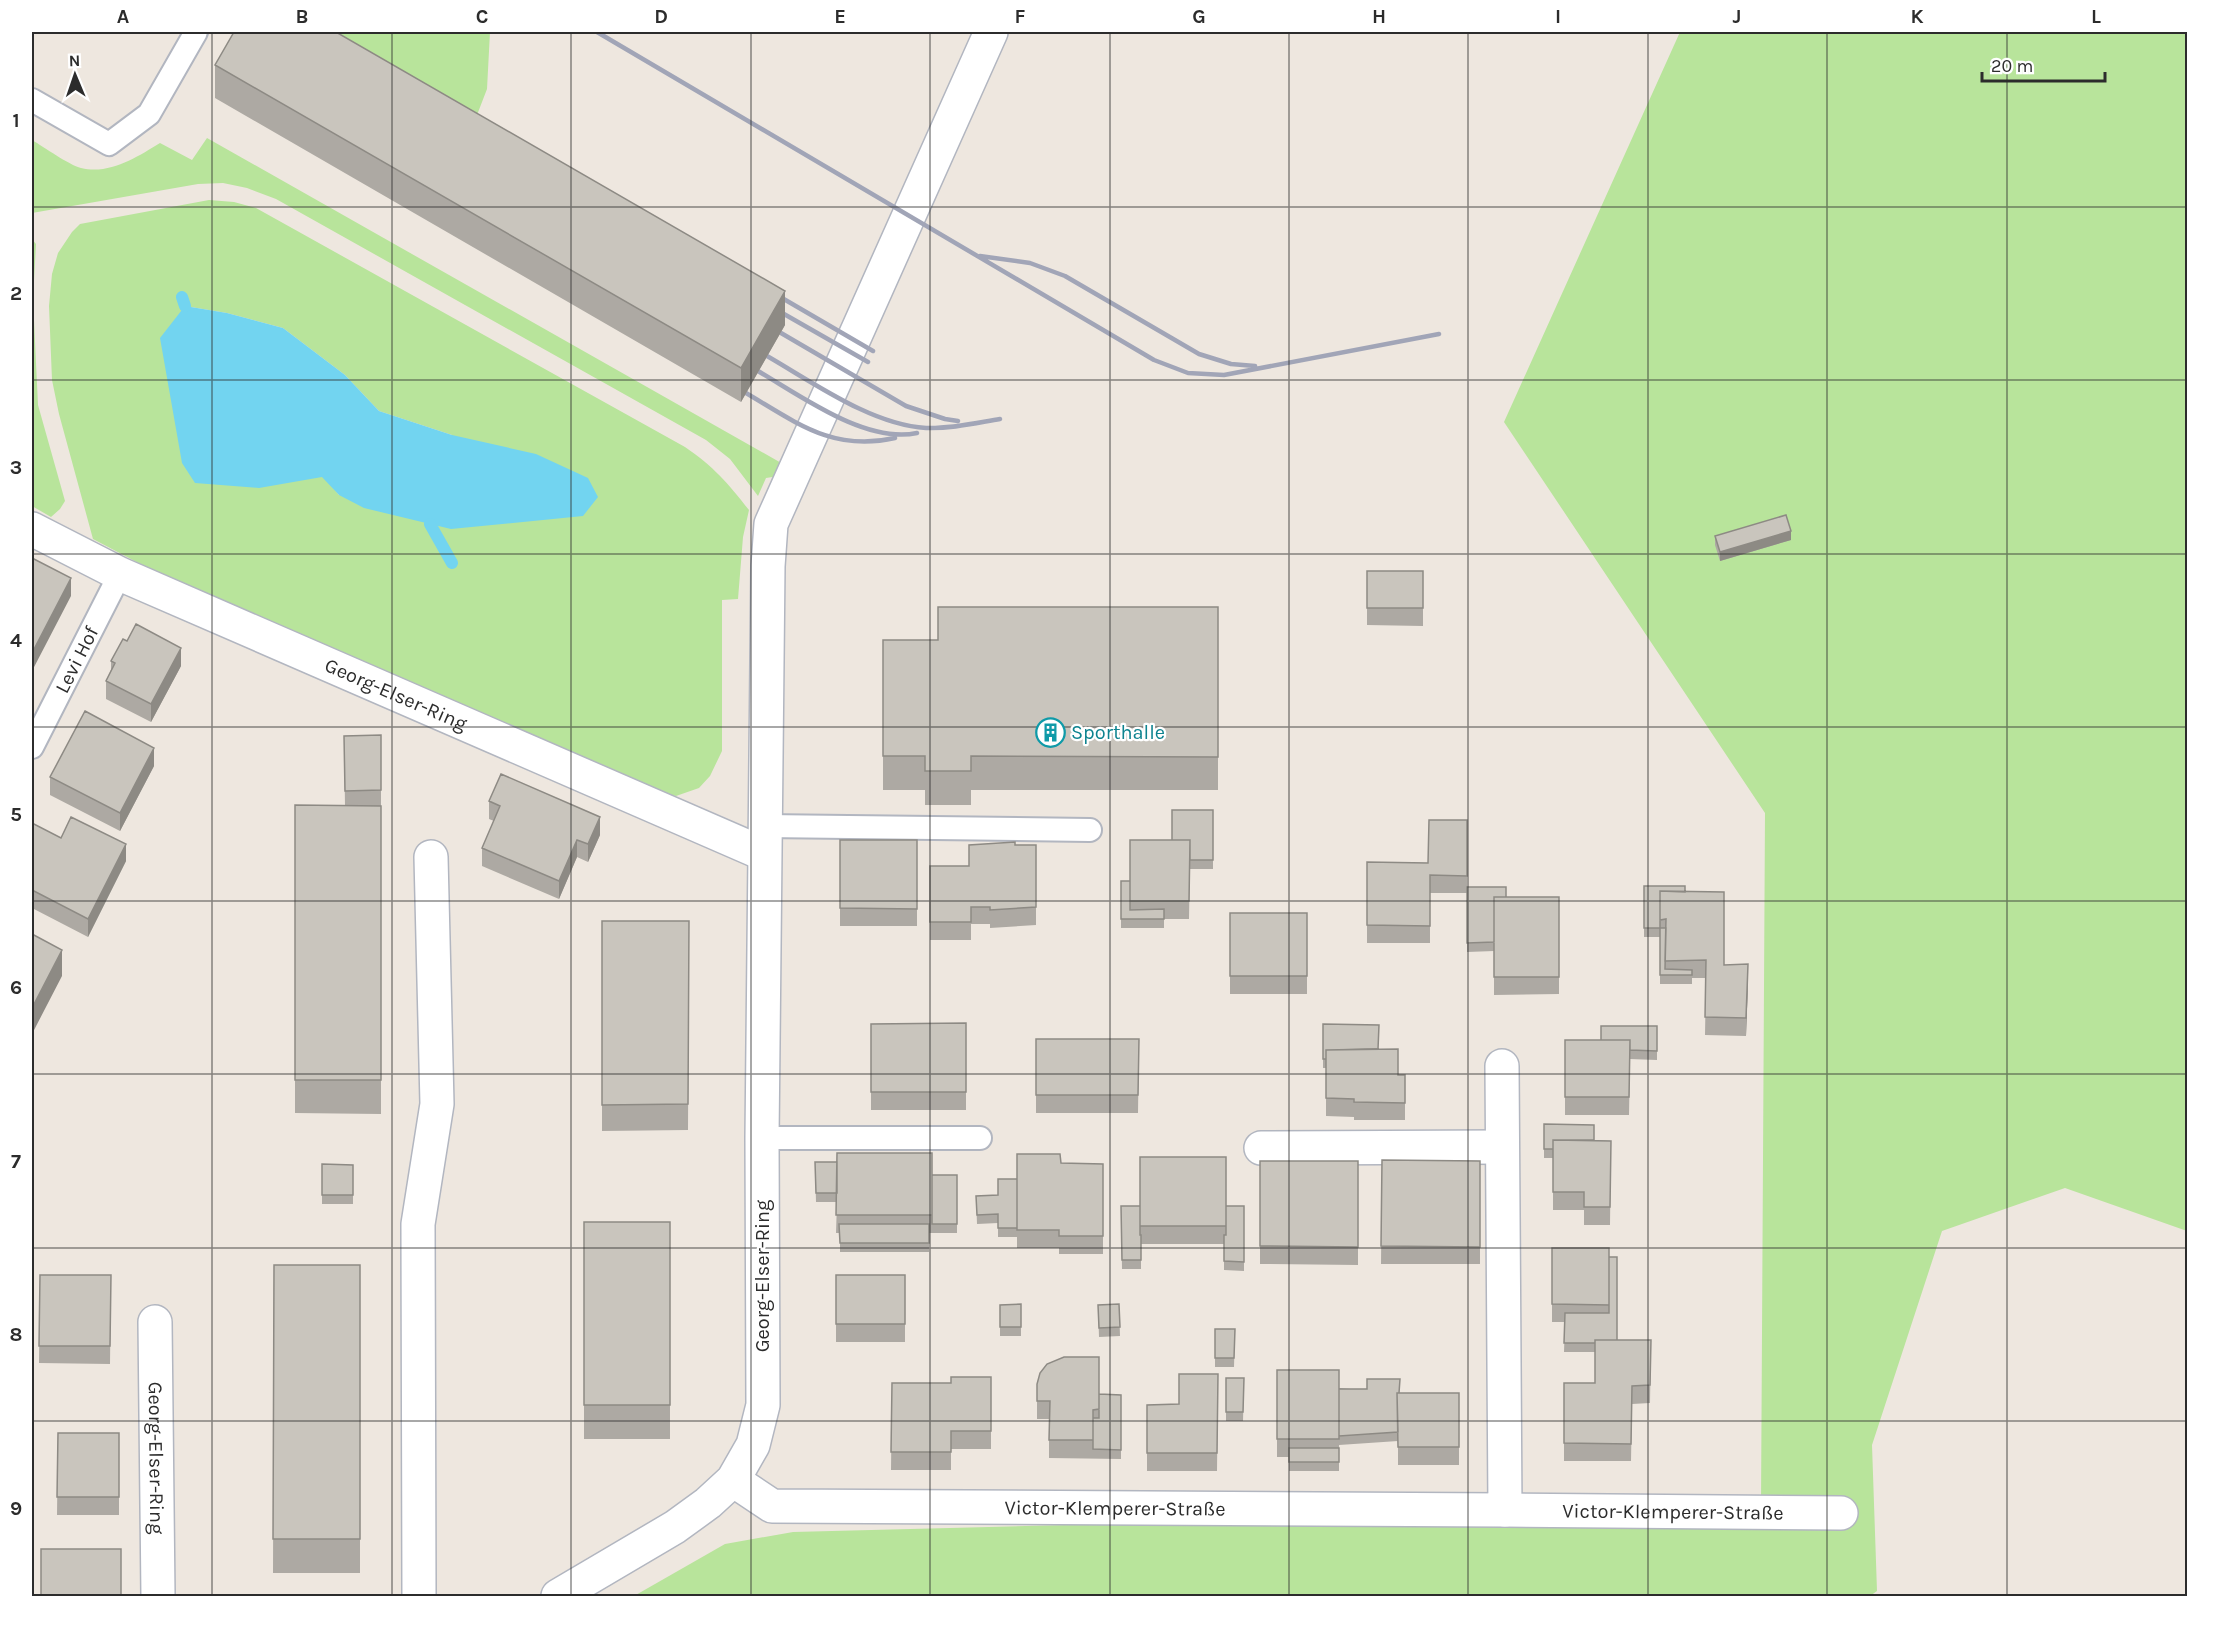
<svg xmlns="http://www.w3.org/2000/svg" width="2219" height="1628" font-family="Karla,sans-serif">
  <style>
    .green { fill: #b8e49b; fill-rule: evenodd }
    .water { fill: #72d4f0 }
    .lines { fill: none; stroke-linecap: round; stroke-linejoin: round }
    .stream { stroke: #72d4f0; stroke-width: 12 }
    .lane-casing { stroke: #b2b6c0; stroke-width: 26 }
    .street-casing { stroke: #b2b6c0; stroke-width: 36 }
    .lane { stroke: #fff; stroke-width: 22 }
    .street { stroke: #fff; stroke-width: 33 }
    .rail { stroke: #a1a5b7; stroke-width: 4.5 }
    .wall { fill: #ada9a3 }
    .shaded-wall { fill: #8d8a84 }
    .building { fill: #c9c5bd; stroke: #8d8a84; stroke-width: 1.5 }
    .grid { fill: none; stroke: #2c2c2c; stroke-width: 1.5; stroke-opacity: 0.55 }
    .labels { text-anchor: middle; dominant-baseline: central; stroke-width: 4.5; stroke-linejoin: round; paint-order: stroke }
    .street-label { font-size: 20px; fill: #2c2c2c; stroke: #fff }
    .culture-label { font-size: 20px; fill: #0d838f; stroke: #fff; text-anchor: start }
    .neatline { fill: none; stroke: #2c2c2c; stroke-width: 2 }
    .grid-label { font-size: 20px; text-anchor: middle; font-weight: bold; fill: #2c2c2c }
  </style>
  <rect width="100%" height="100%" fill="#eee7df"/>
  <path class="green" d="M325,32h165l-3,57 -20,52z
    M1680,32h507v1199l-122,-43 -123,43 -70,214 5,146 -7,5h-1236l91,-52 68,-12 968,-25 4,-694 -261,-391z
    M207,138l576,326 -4,12 -13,2 -8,18 -28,-37 -24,-19 -430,-241 -29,-11 -24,-5 -25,1 -166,29v-73c12,7 37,25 49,28 29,7 56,-11 79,-25l32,17z
    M209,200l25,2 22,6 429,239c29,20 42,35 64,63l-6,27 -5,62 -16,1v151l-12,25 -11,12 -23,8 -22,-4 -451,-195 -110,-58 -34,-125 -7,-34 -3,-74 3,-32 6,-21 14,-21 8,-8zM185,306l42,7 56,15 62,47 34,36 73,24 -113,60z
    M32,239l4,5 -3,55 5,106 27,96 -5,8 -9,8 -19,-11z"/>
  <path class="water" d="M185,306l42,7 56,15 62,47 34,36 73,24 84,19 52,24 10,19 -15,19 -132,13 -87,-21 -25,-13 -17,-18 -63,11 -64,-5 -13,-20 -22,-125z"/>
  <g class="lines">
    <path class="stream" d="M182,297l3,9
      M430,524l22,39"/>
    <defs>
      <g id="lane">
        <path d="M32,100l77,44 40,-30 47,-82"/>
        <path id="s1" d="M32,747l88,-173"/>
        <path d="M764,826l326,4"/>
        <path d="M762,1138h218"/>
      </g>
      <g id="street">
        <path id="s2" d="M32,529l88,45 644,280"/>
        <path d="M1261,1148l241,-1"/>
        <path id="s3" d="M155,1322l3,274"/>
        <path id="s4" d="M733,1480l39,26 733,4 -3,-444"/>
        <path id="s5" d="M1505,1510l336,3"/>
        <path d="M419,1596l-1,-372 19,-120 -6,-247"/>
        <path d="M558,1596l117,-69 33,-24 25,-23 20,-35 10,-40 -1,-267 6,-572 3,-42 220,-492"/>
      </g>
    </defs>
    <use href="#lane" class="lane-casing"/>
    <use href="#street" class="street-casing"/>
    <use href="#lane" class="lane"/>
    <use href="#street" class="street"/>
    <path class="rail" d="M597,32l557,328 34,13 36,2 215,-41
      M980,256l50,7 35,13 134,78 32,10 24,2
      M770,291l103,60
      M770,306l98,56
      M781,333l125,73 39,13 13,2
      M767,356c47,27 105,69 159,72 24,1 50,-5 74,-9
      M758,371c43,25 108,73 159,62
      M746,393c51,30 87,59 149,45"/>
  </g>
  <path class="wall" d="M215,65l570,260 -44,77 -526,-304z
    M1715,536l76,4 -71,21 -5,-16z
    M1367,571h56v55l-56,-1z
    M1218,607v183h-247v15h-46v-15h-42v-150h55z
    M127,641l54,25 -30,56 -45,-23v-18l5,-11v-9z
    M381,735v379l-86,-1v-308l50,1 -1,-70z
    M154,766l-34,65 -70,-36v-18z
    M489,801l111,34 -12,27 -11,-5 -18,42 -77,-33v-18l12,-27 -5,-2z
    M1213,810v59h-23v-9l-1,59h-25v9h-43v-47h9z
    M1467,820v73h-37v50h-63v-81l61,1z
    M32,823l29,15 65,23 -38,76 -56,-29z
    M840,840h77v86h-77z
    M1015,845h21v80l-46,3v-4h-19v16h-41v-74h39z
    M1644,886l41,6 39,73 24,17 -2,54 -41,-1 1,-57h-14v6h-32v-47h-16z
    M1467,887l39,10h53v97l-65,1v-44l-27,1z
    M1230,913h77v81h-77z
    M602,921h87l-1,209 -86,1z
    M966,1023v87h-95v-86z
    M1323,1024l56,25 19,26h7v45h-51v-3l-28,-1v-48h-3z
    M1657,1026v34l-27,-1 -1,56h-64v-75h36z
    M1036,1039h103l-1,74h-102z
    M1544,1124l50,16 17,1 -1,84h-26v-15h-31v-52h-9z
    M1382,1160l98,1v103h-99z
    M1260,1161h98v104l-98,-1z
    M815,1162l117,38 25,-25v58h-28v19h-89v-19h-4l1,-31h-21z
    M1061,1163l42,1v90h-44v-6h-42v-11h-19v-14l-21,1 -1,-28 22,-1 19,-16z
    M322,1164l31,1v39h-31z
    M1121,1206h123v65l-20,-1v-26h-83v25h-19z
    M584,1222h86v217h-86z
    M1552,1248l57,9 8,83h34l-1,63 -18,1 -1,57h-67v-78h31v-31h-31l1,-30h-13z
    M274,1265h86v308h-87z
    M40,1275h71l-1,89 -71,-1z
    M836,1275h69v67h-69z
    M1021,1304v32h-21v-31z
    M1119,1304l1,32 -21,1 -1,-32z
    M1215,1329h20l-1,38h-19z
    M1277,1370l62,18 60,5h60v72h-61v-24l-59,4v26h-50v-14h-12z
    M1218,1374l-1,97h-70v-66l32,-1z
    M991,1377v72h-40v21h-60l1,-87h59z
    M1226,1378h18l-1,43h-17z
    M1037,1384l62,10 22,1v64l-72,-1v-39h-12z
    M58,1433h61v82h-62z"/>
  <path class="shaded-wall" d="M785,291v34l-44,77v-34z
    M1791,531v9l-71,21v-9z
    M71,578v18l-39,75v-18z
    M181,648v18l-30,56v-18z
    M154,748v18l-34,65v-18z
    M600,817v18l-12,27v-18z
    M577,840v17l-18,42v-18z
    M126,844v17l-38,76v-18z
    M62,950v26l-30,58v-26z
    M1748,964v18l-2,54v-18z"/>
  <path class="building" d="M234,32h102l449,259 -44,77 -526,-303z
    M1786,515l5,16 -71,21 -5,-16z
    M32,558l39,20 -39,75z
    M1367,571h56v37h-56z
    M938,607h280v150l-247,-1v15h-46v-15h-42v-116h55z
    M136,624l45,24 -30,56 -45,-23 9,-18 -4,-2 12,-22 4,2z
    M85,711l69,37 -34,65 -70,-36z
    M381,735v55l-36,1 -1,-55z
    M501,774l99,43 -12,27 -11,-4 -18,41 -77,-33 18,-42 -11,-5z
    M295,805l86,1v274h-86z
    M1172,810h41v50h-23v-20h-18z
    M71,817l55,27 -38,75 -56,-29v-67l29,15z
    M1429,820h38v56l-37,-1v51l-63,-1v-63l61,1z
    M840,840h77v69l-77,-1z
    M1130,840h60l-1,61h-59z
    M1015,842v3h21v62l-46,3v-3h-19v15h-41v-56h39v-21z
    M1121,881h9v29l34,-1v10h-43z
    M1644,886h41v6l-25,-1v37h-16z
    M1467,887h39v10h-12v45l-27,1z
    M1660,891l64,1v73l24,-1 -2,54 -41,-1 1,-57 -41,1 1,-42 -6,1z
    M1494,897h65v80h-65z
    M1230,913h77v63h-77z
    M602,921h87l-1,183 -86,1z
    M1660,928h6l-1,41 27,1v5h-32z
    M32,934l30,16 -30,58z
    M966,1023v69h-95v-68z
    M1323,1024l56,1 -1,24 -52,1v9h-3z
    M1601,1026h56v25l-27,-1v-10h-29z
    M1036,1039h103l-1,56h-102z
    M1565,1040h65l-1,57h-64z
    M1398,1049v26h7v28l-51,-1v-3l-28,-1v-48z
    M1544,1124l50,1v15h-41v9h-9z
    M1553,1140l58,1 -1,66h-26v-15h-31z
    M837,1153h95v62h-96z
    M1017,1154h43l1,9 42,1v72h-44v-6h-42z
    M1140,1157h86v69h-86z
    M1382,1160l98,1v86l-99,-1z
    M1260,1161h98v86l-98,-1z
    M815,1162h22v31h-21z
    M322,1164l31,1v30h-31z
    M932,1175h25v49h-25z
    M998,1179h19v49h-19v-14l-21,1 -1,-19 22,-1z
    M1121,1206h19v29h1v25h-19z
    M1226,1206h18v56l-20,-1v-26h2z
    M584,1222h86v183h-86z
    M839,1224h90v19h-89z
    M1552,1248h57v57l-57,-1z
    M1609,1257h8v83h-22v3h-31l1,-30h44z
    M274,1265h86v274h-87z
    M40,1275h71l-1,71h-71z
    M836,1275h69v49h-69z
    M1021,1304v23h-21v-22z
    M1119,1304l1,23 -21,1 -1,-23z
    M1215,1329h20l-1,29h-19z
    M1595,1340h56l-1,45 -18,1 -1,58 -67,-1v-60h31z
    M1064,1357h35v52l-6,1v30h-44l1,-39h-13v-17l3,-11 7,-9z
    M1277,1370h62v69h-62z
    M1179,1374h39l-1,79h-70v-48l32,-1z
    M951,1377h40v54h-40v21h-60l1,-69h59z
    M1226,1378h18l-1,34h-17z
    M1367,1379h33l-1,14h-2l1,39 -59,4v-47h28z
    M1397,1393h62v54h-61z
    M1099,1394l22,1v55l-28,-1v-31h6z
    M58,1433h61v64h-62z
    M1289,1448h50v14h-50z
    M41,1549h80v47h-80z"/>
  <path class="grid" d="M212,32v1564M392,32v1564M571,32v1564M751,32v1564M930,32v1564M1110,32v1564M1289,32v1564M1468,32v1564M1648,32v1564M1827,32v1564M2007,32v1564M32,207h2156M32,380h2156M32,554h2156M32,727h2156M32,901h2156M32,1074h2156M32,1248h2156M32,1421h2156"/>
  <defs>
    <symbol id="building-ring" viewBox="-11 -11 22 22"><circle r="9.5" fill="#fff" stroke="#0f9aa8" stroke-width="1.5"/><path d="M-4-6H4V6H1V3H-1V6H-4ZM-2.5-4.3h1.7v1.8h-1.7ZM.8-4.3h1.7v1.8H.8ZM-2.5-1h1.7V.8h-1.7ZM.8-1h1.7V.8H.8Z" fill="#0f9aa8"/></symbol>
  </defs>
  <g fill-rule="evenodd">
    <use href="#building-ring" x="1034" y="716" width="33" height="33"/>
  </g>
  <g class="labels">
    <g class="street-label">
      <text stroke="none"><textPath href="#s1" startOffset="98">Levi Hof</textPath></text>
      <text stroke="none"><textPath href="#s2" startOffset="400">Georg-Elser-Ring</textPath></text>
      <text transform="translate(762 1276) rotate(-90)">Georg-Elser-Ring</text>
      <text stroke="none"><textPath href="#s3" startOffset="136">Georg-Elser-Ring</textPath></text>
      <text stroke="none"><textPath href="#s4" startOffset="390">Victor-Klemperer-Straße</textPath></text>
      <text stroke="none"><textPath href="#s5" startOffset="168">Victor-Klemperer-Straße</textPath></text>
    </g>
    <g class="culture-label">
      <text x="1071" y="732">Sporthalle</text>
    </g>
  </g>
  <rect width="2219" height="1628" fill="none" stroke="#ffffff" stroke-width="66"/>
  <g transform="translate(75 75) rotate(358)" stroke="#ffffff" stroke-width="4.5" paint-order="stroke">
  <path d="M0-4.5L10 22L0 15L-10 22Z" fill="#2c2c2c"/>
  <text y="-9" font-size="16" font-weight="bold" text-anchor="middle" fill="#2c2c2c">N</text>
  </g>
  <path d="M1982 72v9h123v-9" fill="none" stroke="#2c2c2c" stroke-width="3"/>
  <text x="1991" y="72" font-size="18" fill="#2c2c2c" stroke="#ffffff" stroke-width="4.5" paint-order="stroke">20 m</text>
  <rect x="33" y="33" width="2153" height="1562" class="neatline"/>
  <g class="grid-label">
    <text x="123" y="23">A</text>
    <text x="302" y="23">B</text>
    <text x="482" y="23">C</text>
    <text x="661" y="23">D</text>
    <text x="840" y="23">E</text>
    <text x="1020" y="23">F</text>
    <text x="1199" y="23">G</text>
    <text x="1379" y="23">H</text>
    <text x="1558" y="23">I</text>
    <text x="1737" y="23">J</text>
    <text x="1917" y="23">K</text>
    <text x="2096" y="23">L</text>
    <text x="16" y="127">1</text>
    <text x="16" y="300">2</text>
    <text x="16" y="474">3</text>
    <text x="16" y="647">4</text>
    <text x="16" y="821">5</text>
    <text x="16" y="994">6</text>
    <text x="16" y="1168">7</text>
    <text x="16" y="1341">8</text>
    <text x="16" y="1515">9</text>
  </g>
</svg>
